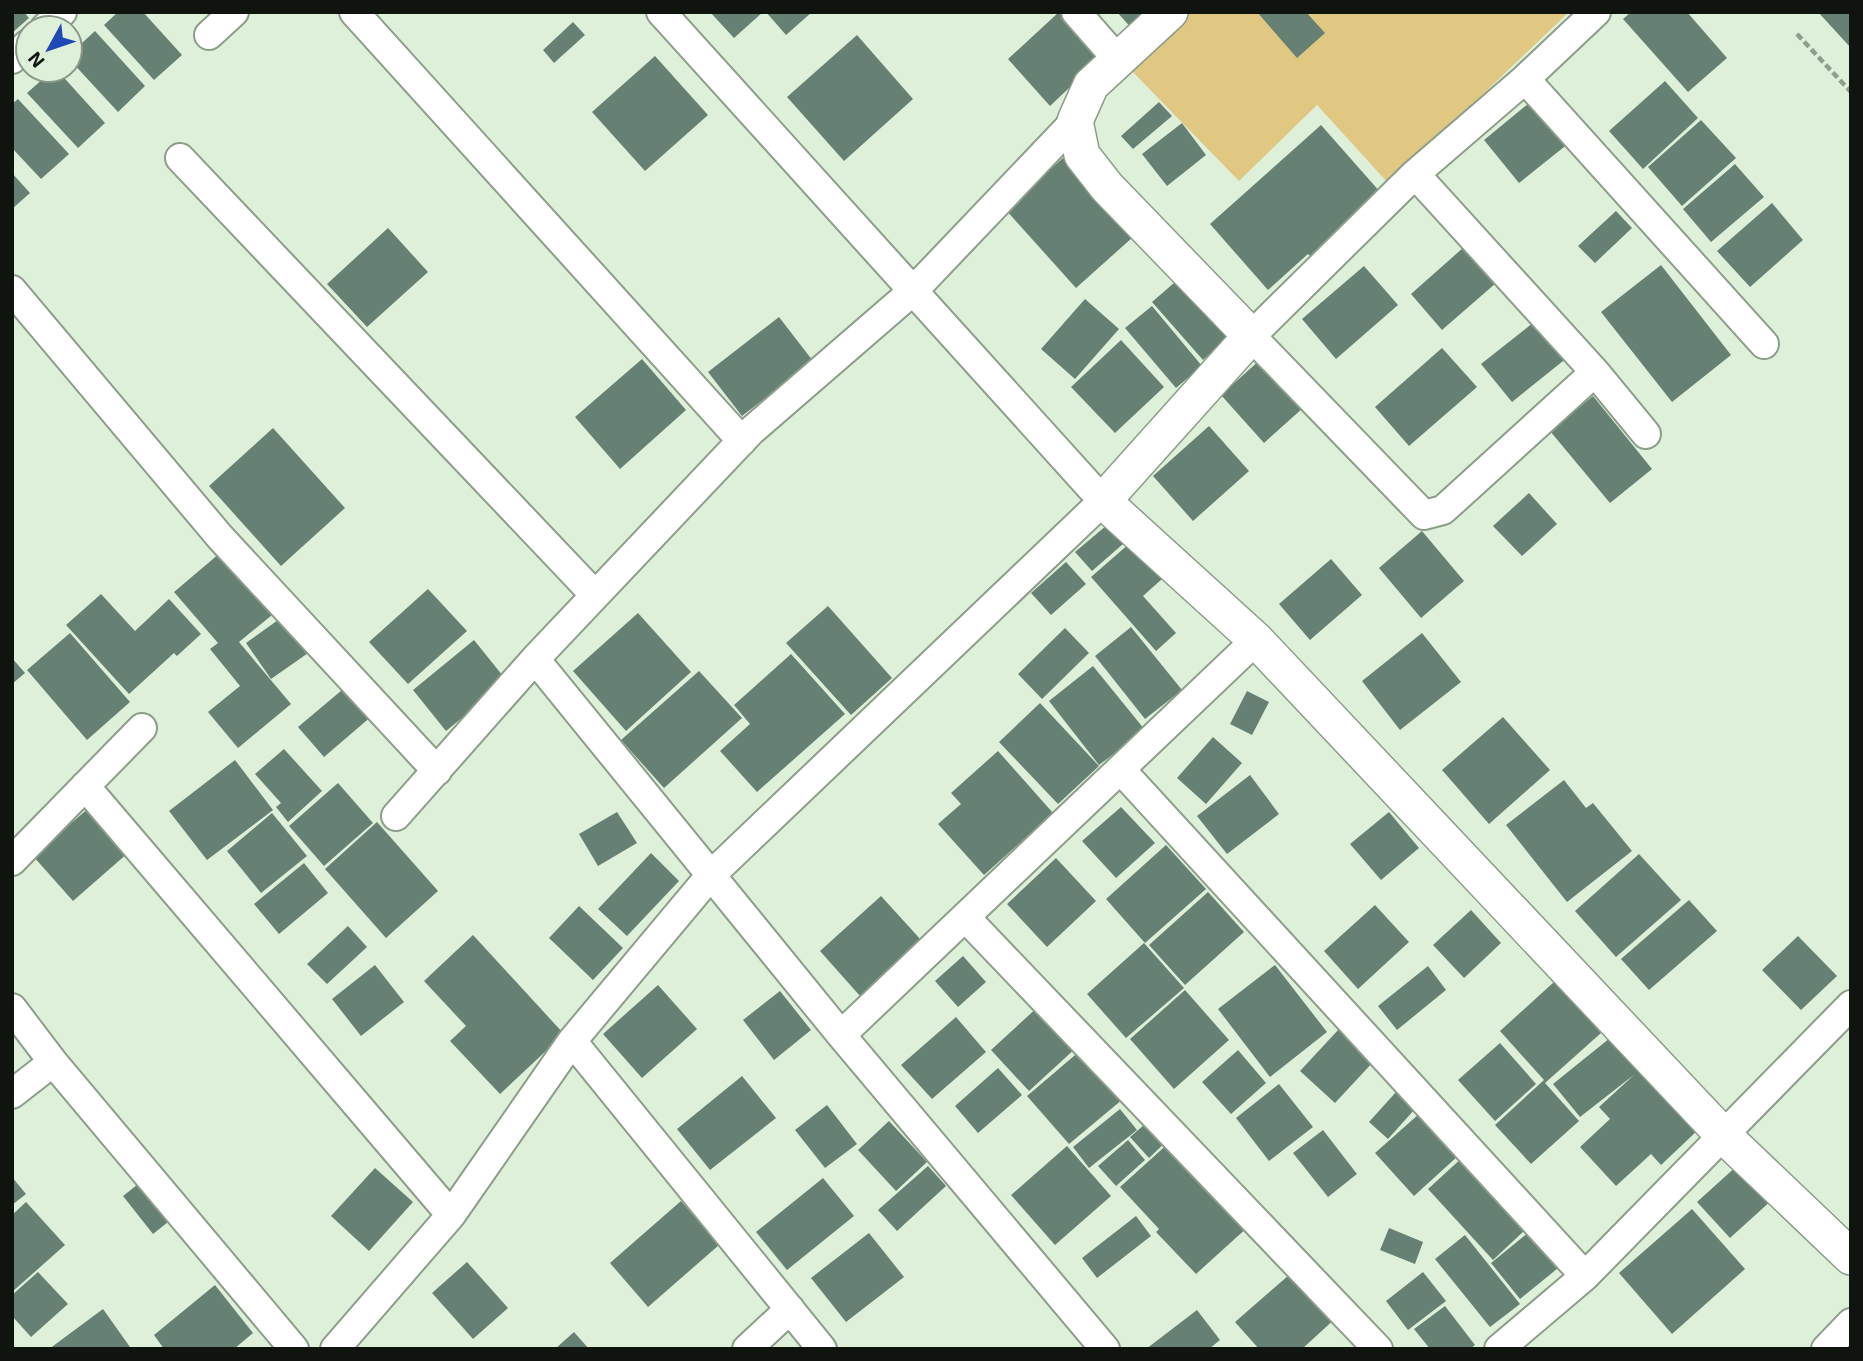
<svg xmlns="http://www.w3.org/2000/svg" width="1863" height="1361" font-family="'Exo 2',sans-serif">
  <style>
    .green { fill: #e0c882 }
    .building { fill: #678074 }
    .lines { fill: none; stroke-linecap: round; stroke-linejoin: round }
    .minor-casing { stroke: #8c9d89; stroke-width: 32 }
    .tertiary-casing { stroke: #8c9d89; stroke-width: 38 }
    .path { stroke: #919e8e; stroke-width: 4.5; stroke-dasharray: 7 3.5; stroke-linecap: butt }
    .minor { stroke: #fff; stroke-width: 28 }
    .tertiary { stroke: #fff; stroke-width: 35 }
  </style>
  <rect width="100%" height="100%" fill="#def0da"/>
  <path class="green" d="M1186,12h383l-180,172 -72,-79 -78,76 -112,-115z"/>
  <path class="building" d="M12,12h12l5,6 -17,15z
    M118,12h25l39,43 -28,25 -50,-55z
    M710,12h53l-29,26z
    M766,12h46l-26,23z
    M1059,12h10l37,41 -56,53 -42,-47z
    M1117,12h37l-21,18z
    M1257,12h49l19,21 -28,25z
    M1631,12h56l40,46 -39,34 -65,-73z
    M1818,12h33v36z
    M573,22l12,13 -31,28 -11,-13z
    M95,31l50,55 -27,26 -48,-52v-6z
    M857,35l56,64 -69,62 -57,-64z
    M655,56l53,59 -63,56 -53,-59z
    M53,70h4l48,53 -27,25 -51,-55z
    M1665,81l33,37 -55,51 -34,-38z
    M18,99l51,55 -28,25 -29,-31v-44z
    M1534,99l35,44 -50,40 -35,-43z
    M1159,102l13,14 -39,33 -12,-13z
    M1701,120l35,38 -54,48 -34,-39z
    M1182,123l24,32 -39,31 -25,-32z
    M1321,125l60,68 -71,63 -2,-2 -40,36 -58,-66z
    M1063,158l70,79 -57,51 -71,-79z
    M1735,164l29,33 -53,45 -28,-33z
    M12,173l18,20 -18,16z
    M1772,203l31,37 -53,47 -33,-36z
    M1616,211l16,17 -37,35 -17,-17z
    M388,228l40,44 -61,55 -40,-43z
    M1464,247l32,36 -54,47 -31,-36z
    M1661,265l70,90 -59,47 -71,-90z
    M1364,266l34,39 -62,54 -34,-40z
    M1182,276l51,57 -30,27 -51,-58z
    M1085,299l34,30 -44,50 -34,-30z
    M1152,306l50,60 -26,22 -51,-60z
    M779,317l34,44 -71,55 -34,-44z
    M1538,319l30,38 -56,45 -31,-38z
    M1121,340l43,47 -49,46 -44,-46z
    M1442,348l35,39 -68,59 -34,-39z
    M642,359l44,51 -66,59 -45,-52z
    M1261,359l43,48 -40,36 -43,-48z
    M1593,396l59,73 -42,34 -60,-72z
    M1209,426l40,45 -56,50 -40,-45z
    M273,428l72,80 -64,58 -72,-80z
    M1529,493l28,31 -35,32 -29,-30z
    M1107,525l16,19 -31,27 -17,-19z
    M1422,531l42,50 -43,37 -42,-50z
    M1130,543l32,36 -19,17 33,37 -20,18 -65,-74z
    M220,553l52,62 -33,27 52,62 -53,44 -30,-36 32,-26 -30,-37 8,-6 -44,-51z
    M1331,559l31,36 -52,45 -31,-36z
    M1066,562l20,22 -35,31 -20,-22z
    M428,589l39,42 -59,53 -39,-42z
    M101,594l34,37 34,-32 32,35 -24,22 -3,-3 -45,41 -63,-69z
    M828,606l64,72 -41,37 -65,-72z
    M638,613l53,59 -65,59 -53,-60z
    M285,615l26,36 -40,28 -25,-36z
    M1131,627l51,63 -37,29 -50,-63z
    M1065,628l24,25 -47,46 -24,-25z
    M70,633l60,69 -43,38 -60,-70z
    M1422,633l39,49 -61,48 -38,-49z
    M474,640l33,41 -61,50 -33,-41z
    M791,654l54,60 -88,78 -37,-41 30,-27 -16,-19z
    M12,658l13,15 -13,11z
    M1093,666l52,64 -46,35 -50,-64z
    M699,671l43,47 -78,70 -43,-48z
    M348,685l25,30 -49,42 -26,-30z
    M1247,691l22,11 -17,33 -22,-11z
    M1040,703l59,63 -41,38 -59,-62z
    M1503,717l47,53 -61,54 -47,-54z
    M1213,737l29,26 -36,41 -29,-26z
    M284,749l38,42 -34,31 -12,-15 5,-4 -26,-29z
    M998,751l55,62 -69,62 -46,-51 23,-20 -10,-11z
    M235,760l38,50 -66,50 -38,-49z
    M1250,775l29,39 -52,40 -30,-38z
    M1564,780l22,28 7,-5 39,48 -65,51 -61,-77z
    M338,783l35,40 -49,43 -35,-40z
    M90,807l39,45 -56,49 -40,-45z
    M1121,807l34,36 -39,35 -34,-37z
    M617,812l20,31 -39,23 -19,-32z
    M1389,812l30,36 -38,32 -31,-36z
    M272,813l35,43 -46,37 -34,-42z
    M377,822l61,69 -52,47 -61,-69z
    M1166,845l40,44 -61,54 -39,-44z
    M651,853l28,28 -52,55 -29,-27z
    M1639,854l42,46 -65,57 -41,-46z
    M1056,858l40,43 -49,46 -40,-43z
    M304,863l24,30 -49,41 -25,-30z
    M1208,892l36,40 -59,53 -36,-40z
    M881,896l41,45 -62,55 -40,-45z
    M1689,900l28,31 -68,59 -28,-31z
    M1375,905l34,37 -51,47 -34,-38z
    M579,906l44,42 -30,32 -44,-42z
    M1471,910l30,33 -37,35 -31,-33z
    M348,926l19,21 -40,37 -20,-20z
    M473,935l91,99 -64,60 -50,-53 16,-15 -42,-45z
    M1798,936l39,40 -36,34 -39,-40z
    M1144,943l40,45 -58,50 -39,-44z
    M963,956l23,26 -28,25 -23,-26z
    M375,965l29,37 -43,34 -29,-37z
    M1275,965l52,67 -57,45 -52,-68z
    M1428,966l18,24 -49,40 -19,-24z
    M1554,982l47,51 -56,50 34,38 -48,43 -36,-39 49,-45 -44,-49z
    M658,985l39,44 -55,49 -39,-44z
    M1185,990l44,50 -55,49 -44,-50z
    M780,991l31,39 -37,30 -31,-40z
    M1040,1005l37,42 -48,44 -38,-41z
    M956,1017l30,35 -54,47 -31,-34z
    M1339,1029l35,32 -39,42 -35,-32z
    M1610,1038l28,33 3,-3 57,62 -37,35 -10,-11 -35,32 -36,-39 30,-28 -11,-12 36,-33 -55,43 -27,-33z
    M1500,1043l36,41 -41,37 -37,-41z
    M1081,1050l42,49 -54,45 -42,-48z
    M1238,1050l28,33 -35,31 -29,-32z
    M998,1068l24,27 -44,38 -23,-27z
    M742,1076l34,42 -66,52 -33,-41z
    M1279,1084l34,43 -44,34 -33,-43z
    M1396,1092l19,17 -27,30 -19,-17z
    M827,1105l30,39 -32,24 -30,-38z
    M1120,1109l17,21 -48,38 -16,-21z
    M1419,1114l39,42 -44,40 -39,-43z
    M1151,1119l18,20 -20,19 -19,-21z
    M889,1121l38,41 -31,29 -38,-41z
    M1323,1130l34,44 -29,23 -35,-44z
    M1128,1140l17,20 -29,26 -18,-20z
    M1171,1141l78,85 -53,48 -40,-42 3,-3 -39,-42z
    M1067,1146l44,50 -56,49 -44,-50z
    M1463,1157l64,71 -34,32 -65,-71z
    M1739,1164l34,35 -43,39 -33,-36z
    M928,1166l18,20 -49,45 -19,-21z
    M375,1168l38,34 -44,49 -38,-35z
    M12,1177l14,17 -14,11z
    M823,1178l31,38 -67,54 -31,-38z
    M142,1181l31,37 -20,16 -30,-38z
    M681,1201l38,44 -71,62 -38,-44z
    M26,1202l39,43 -53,47v-77z
    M1692,1209l53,60 -73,65 -53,-61z
    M1136,1216l15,20 -54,42 -15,-20z
    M1389,1228l34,14 -8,22 -35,-14z
    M1534,1228l29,36 -43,35 -29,-36z
    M869,1233l35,44 -58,45 -35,-44z
    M1465,1235l55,69 -30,23 -55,-68z
    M467,1262l41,46 -35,31 -41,-46z
    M1296,1269l42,47 -36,33h-43l-24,-27z
    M38,1272l30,32 -37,33 -19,-21v-21z
    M1423,1272l23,29 -38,29 -22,-29z
    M215,1285l38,48 -19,16h-70l-10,-14z
    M1445,1306l30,39 -5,4h-40l-16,-20z
    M103,1309l27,38 -3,2h-78z
    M1197,1310l23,30 -11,9h-63z
    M574,1332l15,17h-34z"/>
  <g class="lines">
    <defs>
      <path id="minor" d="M354,12l388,429
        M1076,12l42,48
        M45,28l17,-16
        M209,35l25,-23
        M12,59l16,-15
        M1525,79l239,265
        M1075,121l-161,169 -163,141 -216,228 306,376 264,314
        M180,158l415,437
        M1415,174l180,198 51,62
        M12,290l208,247 217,234
        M1595,372l-152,138 -19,5 -173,-179 164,-162 110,-95 71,-67
        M1121,770l464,506
        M85,786l366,429
        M396,816l139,-157
        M12,861l130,-133
        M966,918l412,431
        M12,1008l41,54 241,287
        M841,1035l415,-395
        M572,1041l250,308
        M12,1094l41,-32
        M335,1349l116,-134 121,-174 138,-165 393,-375 -442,-489
        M747,1349l43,-40
        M1499,1349l86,-73 266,-271
        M1826,1349l25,-26"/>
      <path id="tertiary" d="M1170,12l-79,73 -16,36 7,34 25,32 144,149 -148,165 153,139 468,496 127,121"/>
    </defs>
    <use href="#minor" class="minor-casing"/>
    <use href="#tertiary" class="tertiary-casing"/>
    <path class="path" d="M1797,34l54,58"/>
    <use href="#minor" class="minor"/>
    <use href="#tertiary" class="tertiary"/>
  </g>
  <rect width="1863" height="1361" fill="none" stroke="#0f150e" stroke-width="28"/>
  <g transform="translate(49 49) rotate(230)"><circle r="33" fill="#def0da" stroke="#8b9888" stroke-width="2"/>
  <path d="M0-5L12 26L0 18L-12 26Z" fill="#2049b7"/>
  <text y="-10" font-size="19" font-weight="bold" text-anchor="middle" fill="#0f150e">N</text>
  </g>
</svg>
